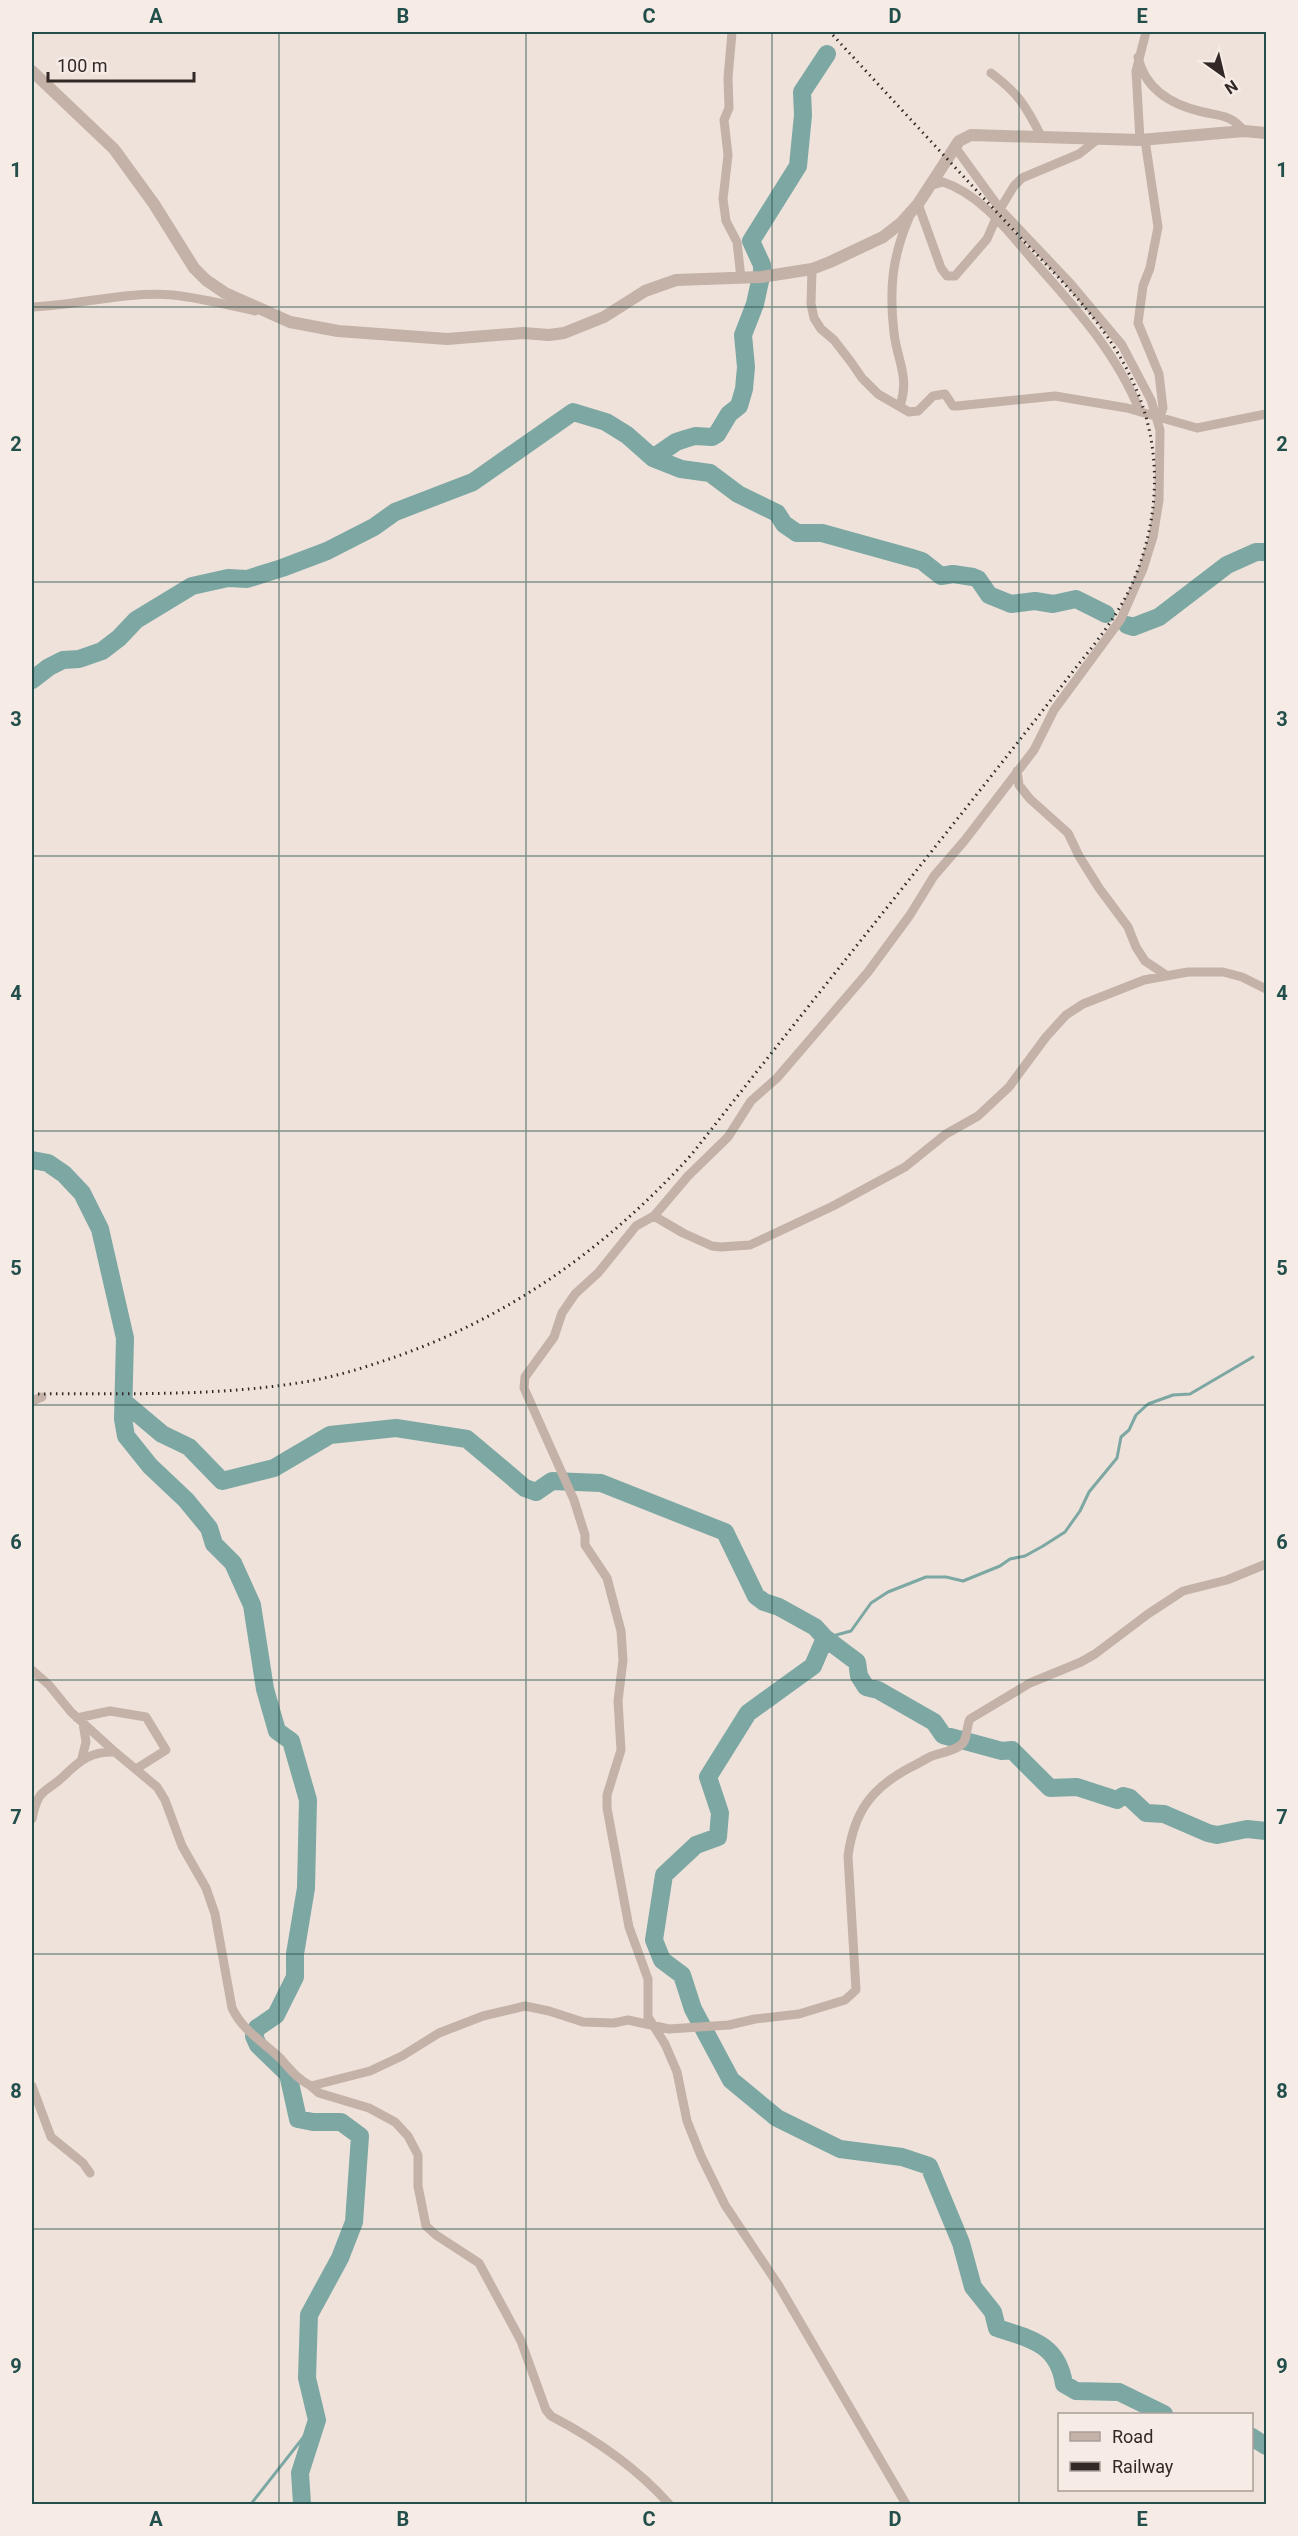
<svg xmlns="http://www.w3.org/2000/svg" width="1298" height="2536" font-family="Roboto,sans-serif">
  <style>
    .lines { fill: none; stroke-linecap: round; stroke-linejoin: round }
    .stream { stroke: #7ca7a3; stroke-width: 3 }
    .river { stroke: #7ca7a3; stroke-width: 18 }
    .minor { stroke: #c4b1a7; stroke-width: 9 }
    .tertiary { stroke: #c4b1a7; stroke-width: 12 }
    .rail { stroke: #322927; stroke-width: 3; stroke-dasharray: 1.5 4.5; stroke-linecap: butt }
    .grid { fill: none; stroke: #224e4b; stroke-width: 1.5; stroke-opacity: 0.55 }
    .neatline { fill: none; stroke: #224e4b; stroke-width: 2 }
    .grid-label { font-size: 20px; text-anchor: middle; font-weight: bold; fill: #224e4b }
  </style>
  <rect width="100%" height="100%" fill="#eee2da"/>
  <g class="lines">
    <path class="stream" d="M825,1638l26,-7 20,-28 17,-11 38,-15h20l17,4 37,-15 10,-7 15,-3 18,-10 22,-14 15,-21 9,-19 28,-34 4,-21 8,-7 7,-15 12,-11 25,-9 17,-1 63,-37
      M251,2504l66,-84"/>
    <path class="river" d="M653,458l23,-16 9,-3 10,-3 17,1 5,-3 12,-20 10,-8 5,-17 2,-22 -3,-32 12,-31 7,-32v-7l-11,-24 47,-75 5,-51 -1,-23 25,-38
      M1127,625l6,2 26,-10 68,-52 29,-13h10
      M32,680l17,-13 14,-7 16,-1 23,-8 17,-13 17,-18 56,-34 36,-8 19,1 35,-11 45,-17 47,-24 21,-15 78,-30 100,-70 33,10 21,13 26,23 28,11 29,4 28,21 39,19 7,11 13,9h25l90,25 10,3 19,15 12,-2 20,3 5,2 11,16 22,9 24,-3 18,3 23,-5 30,15
      M32,1160l16,3 16,11 18,19 18,36 25,109 -2,81 3,17 24,30 36,34 23,28 5,16 19,19 19,42 13,84 12,42 14,10 17,59 -2,88 -11,66v23l-19,38 -19,13 -3,8 4,9 30,29 10,45 15,3h28l19,14 -6,86 -14,36 -31,57 -2,63 10,42 -17,53 2,31
      M124,1402l38,32 27,13 33,34 52,-13 56,-33 66,-7 71,11 58,49 11,4 16,-11 49,2 124,49 31,64 8,6 15,5 36,20 10,11 32,24 2,14 7,11 12,3 56,32 9,13 59,16 10,-1 38,38 27,-1 40,13 6,-4 7,2 16,15 18,1 44,19 9,2 30,-6 19,2
      M825,1638l-12,28 -65,47 -40,64 12,36 -2,24 -22,8 -32,30 -10,65 8,20 20,15 11,34 38,71 46,38 63,31 62,8 27,9 32,77 12,44 20,25 4,16c34,11 61,16 67,56l12,7 43,1 45,22
      M1252,2437l14,9"/>
    <path class="minor" d="M732,32l-4,46 1,30 -5,12 4,35 -5,44 3,22 11,21 4,36
      M1138,57c7,33 34,48 65,55 17,4 29,3 41,19
      M991,73c27,20 35,33 50,63
      M1140,140l-4,-69 10,-39
      M1145,140l13,87 -8,41 -7,18 -5,37 21,51 4,34 -4,11
      M929,186l14,-4c37,12 65,49 89,77 42,47 85,94 108,153
      M918,204l23,64 6,8h8l32,-37 13,-30 14,-23 8,-8 57,-24 19,-15
      M812,269l-1,35 3,14 7,11 13,11 17,22 11,16 16,16 31,18 9,-1 15,-15 12,-2 8,12h4l98,-10 72,12 70,20 69,-14
      M32,307c47,-2 94,-16 141,-12 28,3 55,10 82,16
      M900,406c10,-29 -3,-46 -6,-73 -5,-43 -2,-76 15,-115
      M1017,771l2,14 11,14 38,34 11,23 20,32 29,39 8,20 9,14 21,14
      M654,1216l29,17 29,13 9,1 29,-2 83,-39 72,-39 41,-33 32,-18 31,-29 37,-50 20,-22 17,-11 61,-24 44,-8h35l19,5 24,12
      M32,1401l10,-4
      M32,1670l17,15 22,27 44,40
      M77,1718l33,-7 36,6 20,33 -30,19
      M82,1758l4,-16 -3,-19
      M32,1819c7,-33 12,-24 33,-44 15,-15 27,-24 50,-23l42,35 8,13 17,46 24,42 9,26 17,94c11,23 30,33 48,50 10,11 17,21 31,28l59,-15 32,-15 37,-23 44,-17 42,-10 24,5 34,11 31,1 14,-3 41,9 60,-4 26,-6 44,-5 46,-14 11,-10 -8,-134c6,-44 23,-68 63,-89 7,-3 14,-8 21,-11 8,-3 22,-5 29,-11 7,-5 5,-19 9,-26l60,-36 51,-21 14,-8 53,-40 35,-23 44,-11 39,-16
      M32,2086l19,51 32,26 7,10
      M311,2086l8,7 50,15 26,14 13,14 10,19v31l8,40 10,9 43,28 42,78 25,69 5,6c44,23 85,51 118,88
      M906,2504l-127,-218 -54,-81 -24,-49 -14,-35 -10,-49 -12,-28 -17,-27v-38l-19,-52 -22,-119v-13l14,-45 -3,-49 5,-41 -2,-29 -14,-53 -22,-33v-10l-11,-35 -50,-112 1,-11 29,-40 8,-24 13,-19 23,-21 38,-47 18,-10 34,-40 40,-39 23,-36 26,-23 91,-106 42,-57 24,-39 31,-36 69,-90 20,-40 67,-91 22,-50 10,-32 6,-37 1,-70 -9,-30 -29,-55 -53,-63 -69,-73 -45,-62"/>
    <path class="tertiary" d="M32,71l82,78 40,55 40,64 12,12 19,13 65,29 48,9 109,8 76,-6 26,2 15,-2 40,-16 41,-26 31,-11 85,-3 51,-8 18,-7 53,-25 18,-14 17,-19 41,-63 12,-6 169,5 104,-9 22,2"/>
    <path class="rail" d="M32,1394c90,-1 182,3 272,-12 31,-5 62,-15 91,-25 117,-41 214,-111 297,-203 101,-129 203,-256 304,-384 26,-33 52,-66 78,-100 23,-29 47,-58 61,-93 26,-64 27,-135 -3,-197 -28,-62 -81,-109 -126,-158 -59,-63 -118,-127 -176,-190"/>
  </g>
  <path class="grid" d="M279,32v2472M526,32v2472M772,32v2472M1019,32v2472M32,307h1234M32,582h1234M32,856h1234M32,1131h1234M32,1405h1234M32,1680h1234M32,1954h1234M32,2229h1234"/>
  <rect width="1298" height="2536" fill="none" stroke="#f6ece5" stroke-width="66"/>
  <rect x="1058" y="2413" width="195" height="78" fill="#f6ece5" stroke="#a89e99" stroke-width="1.5"/>
  <rect x="1070" y="2432" width="30" height="9" fill="#c4b1a7" stroke="#a89e99" stroke-width="1.5"/>
  <text x="1112" y="2443" font-size="18" fill="#322927">Road</text>
  <rect x="1070" y="2462" width="30" height="9" fill="#322927" stroke="#a89e99" stroke-width="1.5"/>
  <text x="1112" y="2473" font-size="18" fill="#322927">Railway</text>
  <g transform="translate(1223 75) rotate(146)" stroke="#f6ece5" stroke-width="4.5" paint-order="stroke">
  <path d="M0-4.5L10 22L0 15L-10 22Z" fill="#322927"/>
  <text y="-9" font-size="16" font-weight="bold" text-anchor="middle" fill="#322927">N</text>
  </g>
  <path d="M48 72v9h146v-9" fill="none" stroke="#322927" stroke-width="3"/>
  <text x="57" y="72" font-size="18" fill="#322927" stroke="#f6ece5" stroke-width="4.5" paint-order="stroke">100 m</text>
  <rect x="33" y="33" width="1232" height="2470" class="neatline"/>
  <g class="grid-label">
    <text x="156" y="23">A</text>
    <text x="403" y="23">B</text>
    <text x="649" y="23">C</text>
    <text x="895" y="23">D</text>
    <text x="1142" y="23">E</text>
    <text x="16" y="177">1</text>
    <text x="1282" y="177">1</text>
    <text x="16" y="451">2</text>
    <text x="1282" y="451">2</text>
    <text x="16" y="726">3</text>
    <text x="1282" y="726">3</text>
    <text x="16" y="1000">4</text>
    <text x="1282" y="1000">4</text>
    <text x="16" y="1275">5</text>
    <text x="1282" y="1275">5</text>
    <text x="16" y="1549">6</text>
    <text x="1282" y="1549">6</text>
    <text x="16" y="1824">7</text>
    <text x="1282" y="1824">7</text>
    <text x="16" y="2098">8</text>
    <text x="1282" y="2098">8</text>
    <text x="16" y="2373">9</text>
    <text x="1282" y="2373">9</text>
    <text x="156" y="2526">A</text>
    <text x="403" y="2526">B</text>
    <text x="649" y="2526">C</text>
    <text x="895" y="2526">D</text>
    <text x="1142" y="2526">E</text>
  </g>
</svg>
